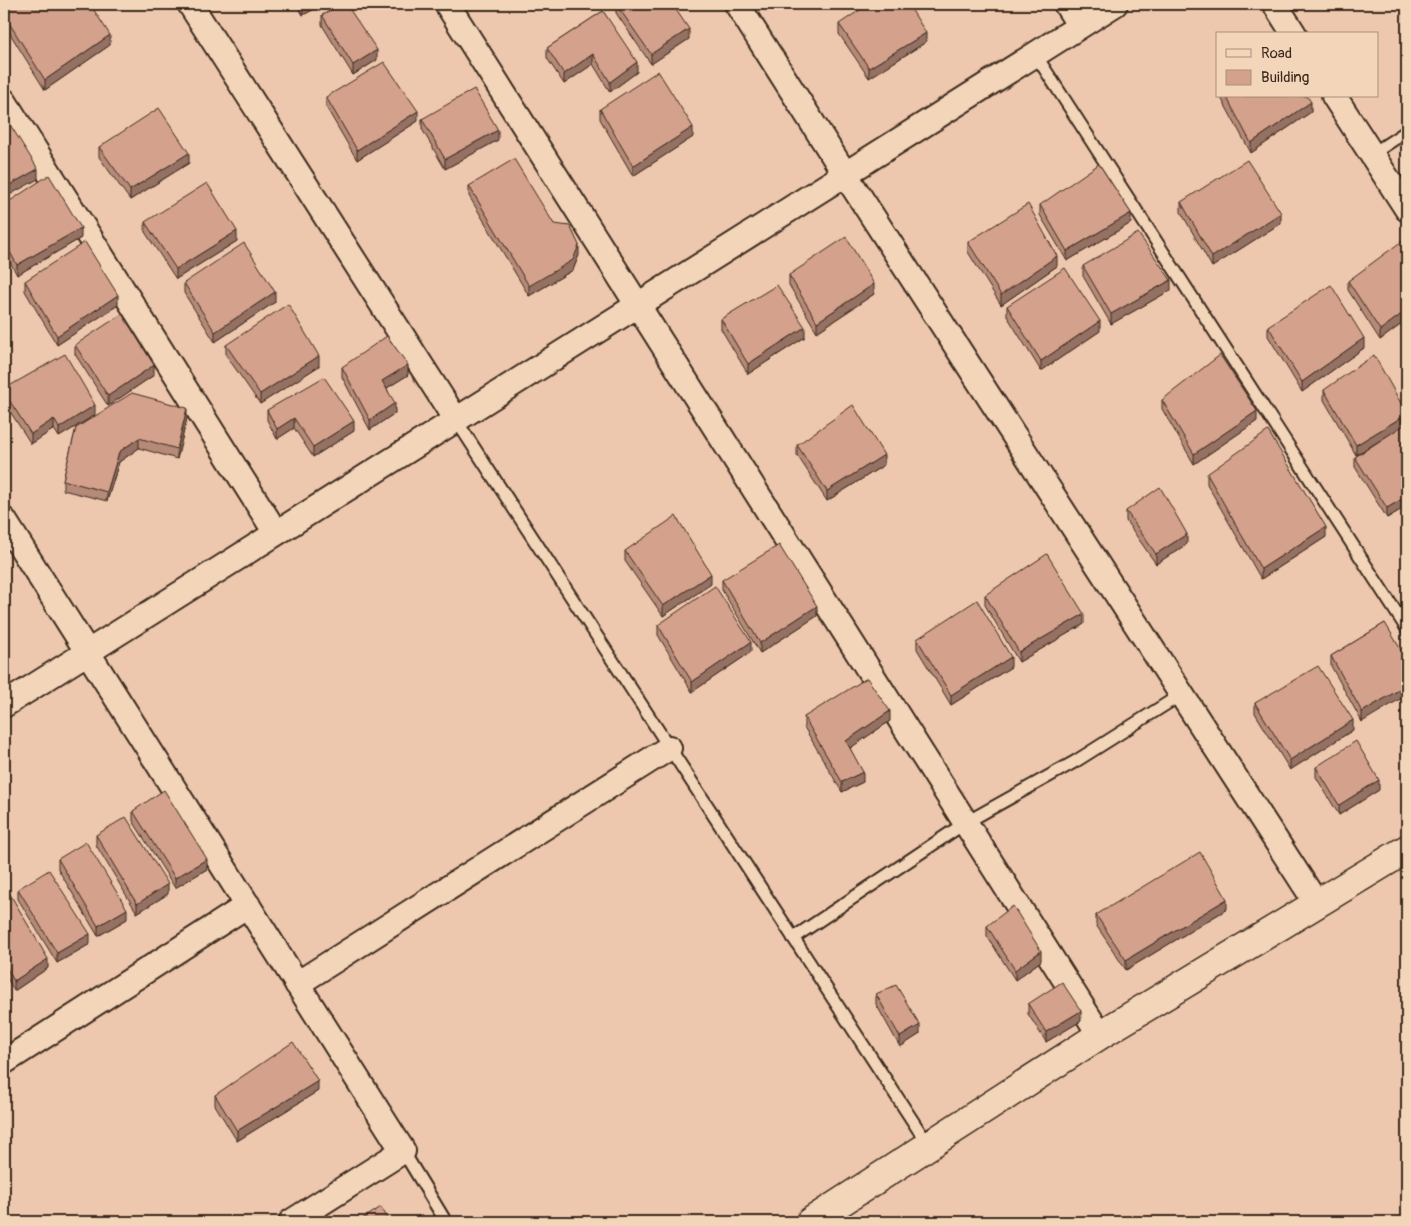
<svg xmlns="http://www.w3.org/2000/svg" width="1411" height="1226" font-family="Pangolin,sans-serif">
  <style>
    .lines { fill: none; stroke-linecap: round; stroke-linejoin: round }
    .lane-casing { stroke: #3b2a1e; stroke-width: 15 }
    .street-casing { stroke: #3b2a1e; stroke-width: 28 }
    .secondary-casing { stroke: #3b2a1e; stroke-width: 31 }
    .lane { stroke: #f3d5b9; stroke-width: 11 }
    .street { stroke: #f3d5b9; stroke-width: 24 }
    .secondary { stroke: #f3d5b9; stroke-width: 28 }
    .wall { fill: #b68a78; stroke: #3b2a1e }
    .shaded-wall { fill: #947162; stroke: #3b2a1e }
    .building { fill: #d4a18c; stroke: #3b2a1e }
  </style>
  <rect width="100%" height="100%" fill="#eec8ae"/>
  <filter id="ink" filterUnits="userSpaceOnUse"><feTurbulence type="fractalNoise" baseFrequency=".02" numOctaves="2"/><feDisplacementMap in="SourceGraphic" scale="10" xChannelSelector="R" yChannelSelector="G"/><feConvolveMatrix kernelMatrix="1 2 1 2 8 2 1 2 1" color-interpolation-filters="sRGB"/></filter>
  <g filter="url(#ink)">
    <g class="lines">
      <defs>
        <path id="lane" d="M1035,54l372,575
          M1372,154l35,-23
          M456,420l473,726
          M793,938l172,-115 111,-62 106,-67
          M403,1151l43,71"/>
        <path id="street" d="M190,4l266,416
          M447,4l653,1031
          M737,4l108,170 472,730
          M1066,4l14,22
          M1275,4l19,30
          M1334,96l73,113
          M4,101l272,432
          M4,520l399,631 -112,71
          M4,705l1111,-701
          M297,984l372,-236
          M4,1062l244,-157"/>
        <path id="secondary" d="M810,1222l290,-187 307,-186"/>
      </defs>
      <use href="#lane" class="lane-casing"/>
      <use href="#street" class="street-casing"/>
      <use href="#secondary" class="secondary-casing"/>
      <use href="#lane" class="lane"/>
      <use href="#street" class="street"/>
      <use href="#secondary" class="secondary"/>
    </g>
    <path class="wall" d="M4,4l106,41 -65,45 -41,-66z
      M296,4h28l-21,11z
      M616,4h56l17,35 -38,25 -35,-51z
      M603,11l34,61 -27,20 -17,-28 -29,20 -17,-26v-10z
      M322,15l55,45 -24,15 -31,-50z
      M839,24l87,18 -57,36 -30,-44z
      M1220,96h87l4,16 -60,41z
      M326,97l92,24 -61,39 -31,-53z
      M600,109l93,28 -60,39 -33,-57z
      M422,119l76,21 -53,29 -23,-40z
      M99,147l90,16 -59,37 -31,-43z
      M469,186l85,38 25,31 -6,15 -44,26 -60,-100z
      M1181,202l100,21 -69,44 -31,-55z
      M4,205l77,33 -64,37 -13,-24z
      M1040,205l91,18 -64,38 -27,-46z
      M145,222l92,19 -61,38 -31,-47z
      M968,242l89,24 -56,39 -33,-53z
      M1407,249v71l-27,20 -32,-50v-9z
      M1083,266l88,24 -60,34 -28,-48z
      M789,275l85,19 -57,38 -28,-47z
      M25,281l93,24 -61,40 -32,-54z
      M184,283l91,19 -60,40 -31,-49z
      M1007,306l93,25 -59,40 -34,-55z
      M721,319l84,18 -57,37 -27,-45z
      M1268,326l96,22 -62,44 -34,-56z
      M75,345l79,30 -46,31 -33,-52z
      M226,345l93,21 -59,38 -34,-49z
      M342,367l66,8 -21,13 8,25 -25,17 -28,-53z
      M4,389l91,26 -36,22 -5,-8 -23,15 -27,-42z
      M1324,390l83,34v-1v83l-20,12 -32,-51v-10l41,-27 -40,25 -32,-55z
      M1162,400l95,21 -63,43 -32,-55z
      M267,410l87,21 -41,26 -19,-29 -17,11 -10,-19z
      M187,418l-10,41 -38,-11 -20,14 -12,39 -44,-11v-10l13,-52z
      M797,445l87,20 -57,36 -30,-46z
      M1207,474l119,63 -65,42 -54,-95z
      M1126,511l61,33 -31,20 -30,-43z
      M1407,516v19l-3,-7v-10z
      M625,551l86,33 -48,32 -38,-55z
      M722,580l95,36 -57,37 -38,-63z
      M985,595l99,29 -65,38 -34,-57z
      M1385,623l-23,99 -31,-56v-10z
      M658,625l93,27 -59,40 -34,-57z
      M917,639l94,28 -60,38 -34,-56z
      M1255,703l98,27 -63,40 -35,-57z
      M804,717l86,4 -40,27 13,34 -21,10 -38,-65z
      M1316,767l63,23 -40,25 -23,-38z
      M133,811l74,58 -32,19 -42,-67z
      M96,835l72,59 -31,19 -41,-68z
      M58,859l69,60 -29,17 -40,-67z
      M18,889l72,55 -33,19 -39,-64z
      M4,897l44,71 -34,23 -10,-19z
      M1227,909l-101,61 -30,-45v-10z
      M987,926l54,35 -26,19 -28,-44z
      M876,994l44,40 -20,13 -24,-43z
      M1028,1004l53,17 -35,21 -18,-28z
      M318,1091l-81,50 -22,-36v-10z"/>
    <path class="shaded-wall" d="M306,4h18l-21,11v-10z
      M689,29v10l-38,25v-10z
      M926,33v9l-57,36v-10z
      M110,35v10l-65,45v-10z
      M377,50v10l-24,15v-10z
      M593,54v10l-29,20v-10z
      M637,62v10l-27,20v-10z
      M1311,102v10l-60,41v-10z
      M418,111v10l-61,39v-10z
      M693,127v10l-60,39v-10z
      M498,130v10l-53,29v-10z
      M189,153v10l-59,37v-10z
      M38,169v10l-34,19v-10z
      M1131,213v10l-64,38v-10z
      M1281,213v10l-69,44v-10z
      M81,228v10l-64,37v-10z
      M237,231v10l-61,38v-10z
      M579,245v10l-6,15 -44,26v-10z
      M1057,256v10l-56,39v-10z
      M1171,280v10l-60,34v-10z
      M874,284v10l-57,38v-10z
      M275,292v10l-60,40v-10z
      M118,295v10l-61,40v-9z
      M1407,310v10l-27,20v-10z
      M1100,321v10l-59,40v-10z
      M805,327v10l-57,37v-10z
      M1364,338v10l-62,44v-10z
      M319,356v10l-59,38v-10z
      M154,365v10l-46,31v-10z
      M408,365v10l-26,16v-10z
      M395,403v10l-25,17v-10z
      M95,405v10l-36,22v-9z
      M187,408v10l-10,41v-10z
      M1257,411v10l-63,43v-10z
      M1407,414v10l-51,31v-10z
      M294,418v10l-17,11v-10z
      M54,419v10l-23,15v-10z
      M354,421v10l-41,26v-10z
      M139,438v10l-20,14 -12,39v-9l12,-40z
      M884,455v10l-57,36v-10z
      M1407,496v10l-20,12v-10z
      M1326,527v10l-65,42v-10z
      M1187,534v10l-31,20v-10z
      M711,574v10l-48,32v-10z
      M817,606v10l-57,37v-10z
      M1084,614v10l-65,38v-10z
      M751,642v10l-59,40v-10z
      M1011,657v10l-60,38v-10z
      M1407,685v10l-45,27v-10z
      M890,711v10l-44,30v-10z
      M1353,720v10l-63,40v-10z
      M863,772v10l-21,10v-10z
      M1379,780v10l-40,25v-10z
      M207,859v10l-32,19v-10z
      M168,884v10l-31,19v-9z
      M1227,899v10l-101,61v-10z
      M127,909v10l-29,17v-10z
      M90,934v10l-33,19v-10z
      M1041,951v10l-26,19v-10z
      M48,959v9l-34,23v-10z
      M1081,1011v10l-35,21v-10z
      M920,1025v9l-20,13v-10z
      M318,1081v10l-81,50v-10z"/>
    <path class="building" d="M4,4h86l20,31 -65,45 -41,-65z
      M342,4h4l31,46 -24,15 -31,-50z
      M616,4h56l17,25 -38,25z
      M869,4h39l18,29 -57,35 -30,-44z
      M603,11l34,51 -27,20 -17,-28 -29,20 -17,-26z
      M384,62l34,49 -61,39 -31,-53z
      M658,71l35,56 -60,39 -33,-57z
      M474,89l24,41 -53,29 -23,-40z
      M1226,96h81l4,6 -60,41z
      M159,108l30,45 -59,37 -31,-43z
      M4,115l34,54 -34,19z
      M514,159l40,65 16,2 9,19 -6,15 -44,26 -60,-100z
      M1247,160l34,53 -69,44 -31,-55z
      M1099,164l32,49 -64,38 -27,-46z
      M49,175l32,53 -64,37 -13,-24v-36z
      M207,183l30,48 -61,38 -31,-47z
      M1028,204l29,52 -56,39 -33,-53z
      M1138,233l33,47 -60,34 -28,-48z
      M846,237l28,47 -57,38 -28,-47z
      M1402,241l5,8v61l-27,20 -32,-49z
      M85,242l33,53 -61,41 -32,-55z
      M244,243l31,49 -60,40 -31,-49z
      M1065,268l35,53 -59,40 -34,-55z
      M777,285l28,42 -57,37 -27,-45z
      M1331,285l33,53 -62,44 -34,-56z
      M288,304l31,52 -59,38 -34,-49z
      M122,314l32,51 -46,31 -33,-51z
      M387,336l21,29 -26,16 13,22 -25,17 -28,-53z
      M65,354l30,51 -36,23 -5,-9 -23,15 -27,-42v-3z
      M1220,355l37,56 -63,43 -32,-54z
      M1374,355l33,59 -51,31 -32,-55z
      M324,377l30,44 -41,26 -19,-29 -17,11 -10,-19z
      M132,393l55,15 -10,41 -38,-11 -20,14 -12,40 -44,-12 13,-52z
      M853,405l31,50 -57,36 -30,-46z
      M1407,423v73l-20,12 -32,-51z
      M1268,431l58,96 -65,42 -54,-95z
      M1160,487l27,47 -31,20 -30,-43z
      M676,516l35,58 -48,32 -38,-55z
      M1407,516v9l-3,-7z
      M779,545l38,61 -57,37 -38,-63z
      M1047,554l37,60 -65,38 -34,-57z
      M715,586l36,56 -59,40 -34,-57z
      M977,600l34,57 -60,38 -34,-56z
      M1385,623l22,37v25l-45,27 -31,-56z
      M1318,666l35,54 -63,40 -35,-57z
      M867,678l23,33 -44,30 17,31 -21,10 -38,-65z
      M1356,741l23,39 -40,25 -23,-38z
      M164,790l43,69 -32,19 -42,-67z
      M126,817l42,67 -31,20 -41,-69z
      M86,842l41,67 -29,17 -40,-67z
      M1200,852l27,47 -101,61 -30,-45z
      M49,870l41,64 -33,19 -39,-64z
      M10,894l38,65 -34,22 -10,-18v-66z
      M1013,906l28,45 -26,19 -28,-44z
      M1062,982l19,29 -35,21 -18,-28z
      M896,985l24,40 -20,12 -24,-43z
      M293,1042l25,39 -81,50 -22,-36z
      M381,1207l9,15h11h-43z"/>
  </g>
  <rect width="1411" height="1226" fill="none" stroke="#f3d5b9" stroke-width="20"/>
  <rect x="10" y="10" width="1391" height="1206" fill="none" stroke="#3b2a1e" stroke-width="2" filter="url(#ink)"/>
  <rect x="1216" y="32" width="162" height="65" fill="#f3d5b9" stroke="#a9917b"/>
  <rect x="1226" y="49" width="25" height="8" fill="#f3d5b9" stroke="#a9917b"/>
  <text x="1261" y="58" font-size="15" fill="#3b2a1e">Road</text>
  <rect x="1226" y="70" width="25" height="15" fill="#d4a18c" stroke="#a9917b"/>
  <text x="1261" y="82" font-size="15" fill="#3b2a1e">Building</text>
</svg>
